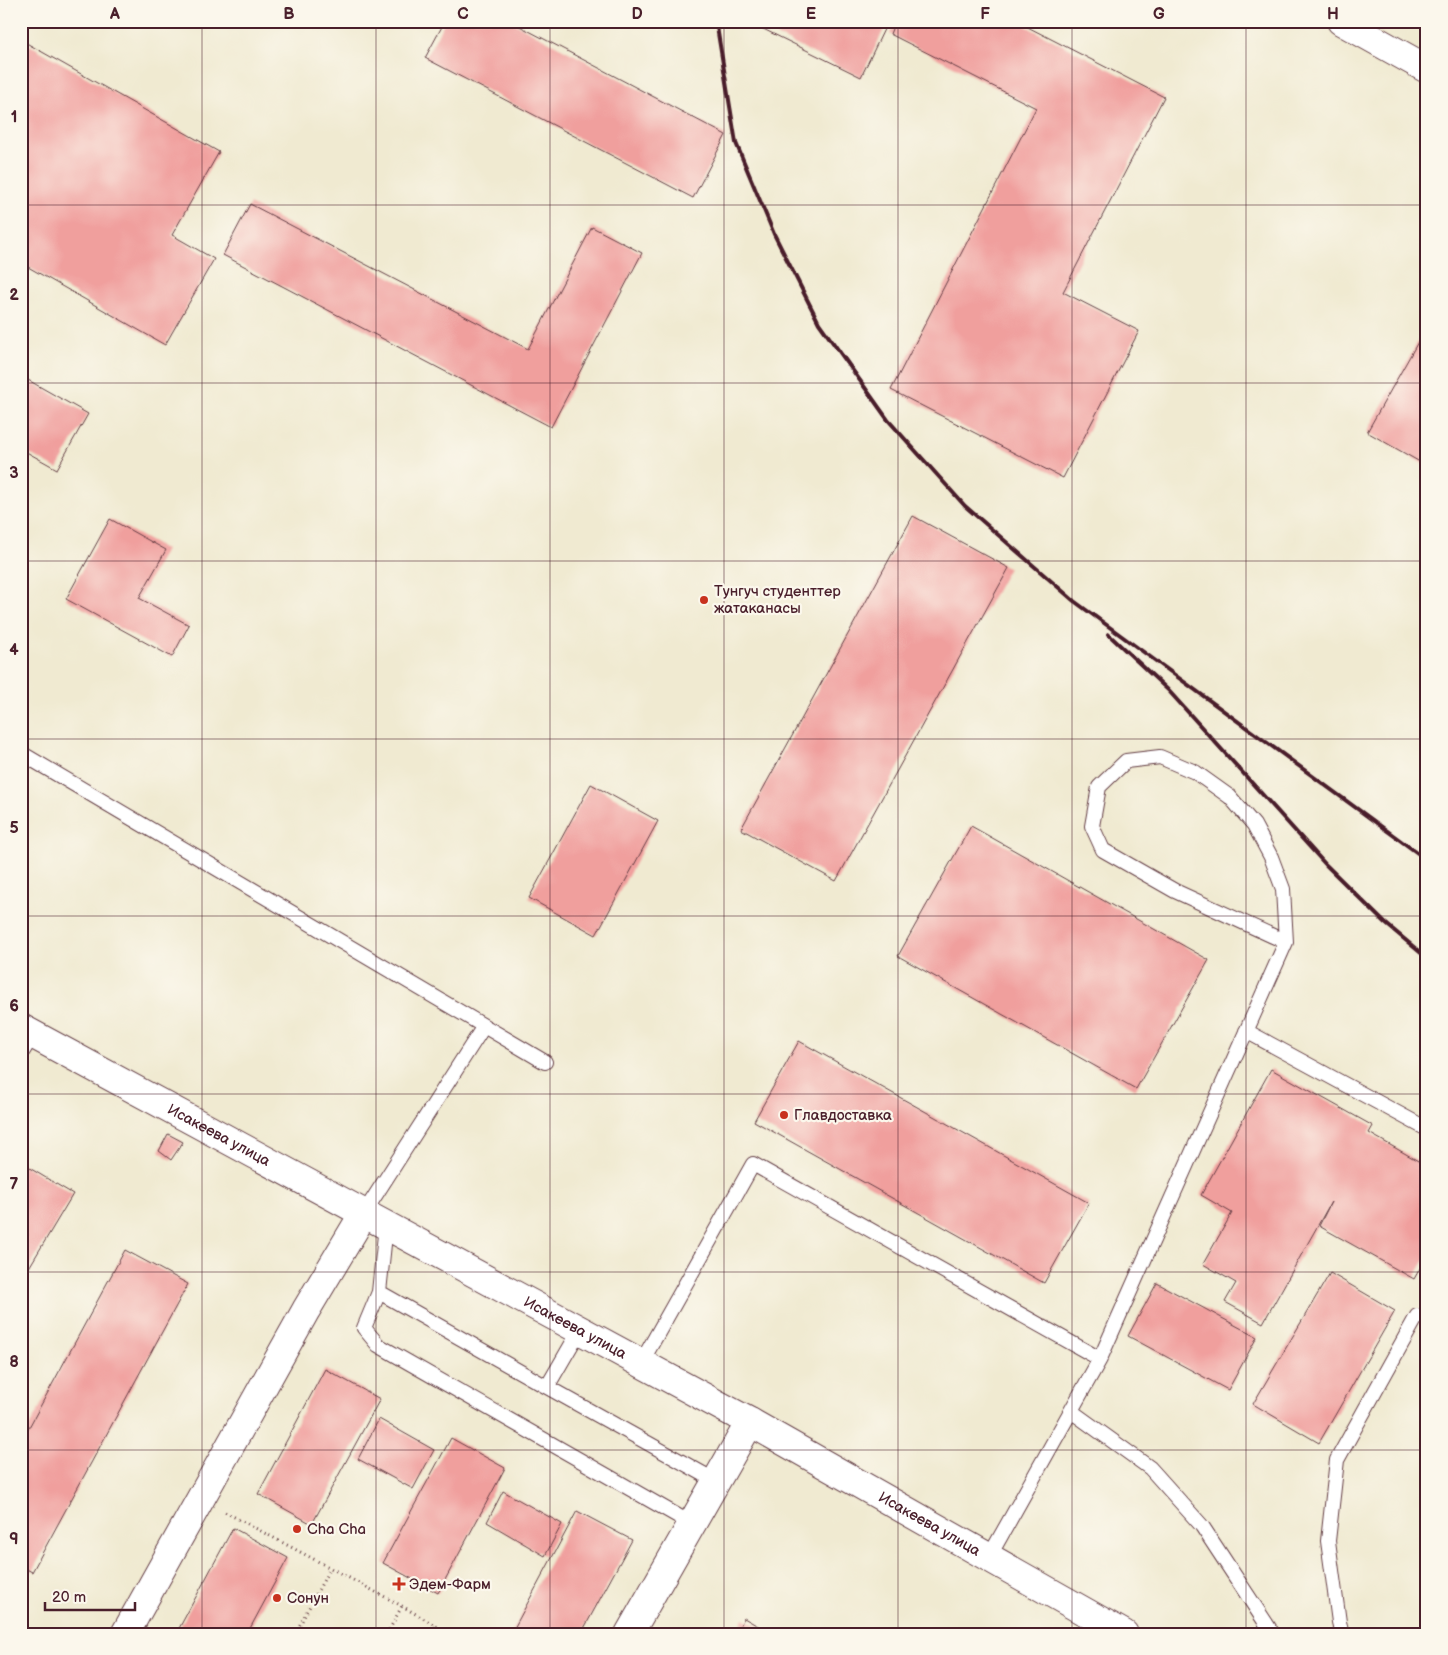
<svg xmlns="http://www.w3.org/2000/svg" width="1448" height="1655" font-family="'Balsamiq Sans',sans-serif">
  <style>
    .building { fill: #f09f9d }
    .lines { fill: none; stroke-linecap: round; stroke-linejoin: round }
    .service-casing { stroke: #633d44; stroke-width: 16 }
    .minor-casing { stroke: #633d44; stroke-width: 30 }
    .tertiary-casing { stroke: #633d44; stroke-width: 30 }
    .path { stroke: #633d44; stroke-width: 3; stroke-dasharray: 1 4; stroke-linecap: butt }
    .service { stroke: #fff; stroke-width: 14 }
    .minor { stroke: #fff; stroke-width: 28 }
    .tertiary { stroke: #fff; stroke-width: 28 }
    .rail { stroke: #4a1f2b; stroke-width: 4 }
    .grid { fill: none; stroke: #4a1f2b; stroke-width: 1; stroke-opacity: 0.55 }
    .poi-dot { fill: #c8321e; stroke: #fbf7ec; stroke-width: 2 }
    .labels { text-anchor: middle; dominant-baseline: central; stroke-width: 4.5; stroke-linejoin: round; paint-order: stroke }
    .poi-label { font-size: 15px; fill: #4a1f2b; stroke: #fbf7ec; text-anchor: start }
    .street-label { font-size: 15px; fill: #4a1f2b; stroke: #fbf7ec }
    .neatline { fill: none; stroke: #4a1f2b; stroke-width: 2 }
    .grid-label { font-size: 16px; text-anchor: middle; font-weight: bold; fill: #4a1f2b }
  </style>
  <rect width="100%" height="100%" fill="#fbf7ec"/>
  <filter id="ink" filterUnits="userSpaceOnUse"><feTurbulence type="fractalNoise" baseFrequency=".02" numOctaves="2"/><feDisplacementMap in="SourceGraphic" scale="10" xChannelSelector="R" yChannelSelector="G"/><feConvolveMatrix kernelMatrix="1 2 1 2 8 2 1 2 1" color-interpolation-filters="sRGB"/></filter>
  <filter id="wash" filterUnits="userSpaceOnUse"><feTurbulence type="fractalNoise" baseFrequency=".0096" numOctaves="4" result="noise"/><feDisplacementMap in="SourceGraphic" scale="20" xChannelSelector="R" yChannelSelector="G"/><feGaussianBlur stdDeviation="1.12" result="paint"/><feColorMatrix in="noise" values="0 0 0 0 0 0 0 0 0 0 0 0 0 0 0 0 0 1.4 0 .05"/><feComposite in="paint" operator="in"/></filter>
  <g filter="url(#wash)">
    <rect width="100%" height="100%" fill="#f0ead1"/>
    <g id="blocks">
      <path class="building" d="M445,21h65l216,114 -33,63 -268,-140z
        M747,21h141l-27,56z
        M895,21h121l148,76 -101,195 76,39 -76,147 -172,-88 145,-282 -146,-74z
        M21,40l198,112 -47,83 42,24 -49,86 -144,-82z
        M250,204l278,145 64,-122 50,26 -91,174 -328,-172z
        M1427,326v140l-60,-34z
        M21,376l67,38 -31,55 -36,-20z
        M913,516l96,52 -173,313 -95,-52z
        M110,519l56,31 -27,48 50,27 -17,32 -106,-58z
        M591,784l67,37 -62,114 -67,-37z
        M971,826l238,134 -73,129 -238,-133z
        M799,1041l290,162 -45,80 -290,-162z
        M1271,1069l102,57 -4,7 58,33v90l-13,23 -95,-53 12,-24 -68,121 -38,-21 11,-19 -33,-19 29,-51 -31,-18z
        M168,1134l15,8 -12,18 -12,-9z
        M21,1163l52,31 -52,87z
        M125,1250l63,34 -156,288 -11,-6v-124z
        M1330,1273l65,38 -76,132 -66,-39z
        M1157,1283l100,54 -29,53 -100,-54z
        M325,1369l55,30 -68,125 -54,-30z
        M379,1419l55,31 -21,39 -55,-30z
        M451,1438l54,30 -67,125 -55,-30z
        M503,1491l59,33 -17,32 -58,-34z
        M577,1511l55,29 -51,94h-70z
        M233,1528l55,30 -41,76h-71z
        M744,1618l28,16h-36z"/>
    </g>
  </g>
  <g filter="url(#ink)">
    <use href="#blocks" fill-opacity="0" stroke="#633d44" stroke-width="1"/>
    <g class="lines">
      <defs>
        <path id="service" d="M21,753l524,309
          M1246,1031l181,98
          M21,1054l12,-19
          M364,1213l120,-187
          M386,1225l-7,67 168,95 33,-57
          M379,1292l-15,36 14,17 314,179
          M1100,1359l186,-417 -111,-51 -72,-41 -11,-24 7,-39 27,-26 34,-4 35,15 35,25 24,28 17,32 12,32 3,53
          M641,1363l112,-199 347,195 -111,198
          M547,1387l169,94
          M1071,1411l79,57 52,58 71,108
          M1342,1634l-3,-12 -11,-81 9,-81 80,-144"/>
        <path id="minor" d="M1341,21l86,48
          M125,1634l181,-324 58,-97
          M629,1634l121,-212"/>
        <g id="tertiary">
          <path id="s1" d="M21,1028l729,394 374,212"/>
        </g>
      </defs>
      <use href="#service" class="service-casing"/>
      <use href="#minor" class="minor-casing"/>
      <use href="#tertiary" class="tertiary-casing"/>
      <path class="path" d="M225,1512l177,94 48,28
        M295,1634l35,-66
        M387,1634l15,-28
        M429,1634l5,-9"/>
      <use href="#service" class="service"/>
      <use href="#minor" class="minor"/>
      <use href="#tertiary" class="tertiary"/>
      <path class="rail" d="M716,21l20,122 38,91 45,89 69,97 77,86 109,95 353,259
        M1108,634l60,56 158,175 59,58 42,35"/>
    </g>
  </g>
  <path class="grid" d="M202,21v1613M376,21v1613M550,21v1613M724,21v1613M898,21v1613M1072,21v1613M1246,21v1613M21,205h1406M21,383h1406M21,561h1406M21,739h1406M21,916h1406M21,1094h1406M21,1272h1406M21,1450h1406"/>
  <g class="poi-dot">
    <circle cx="704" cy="600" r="5"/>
    <circle cx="784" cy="1115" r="5"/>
    <circle cx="297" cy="1529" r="5"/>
    <path d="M396.5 1576.5h5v5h5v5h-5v5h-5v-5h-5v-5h5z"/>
    <circle cx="277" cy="1598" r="5"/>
  </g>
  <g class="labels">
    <g class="poi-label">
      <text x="714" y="591">Тунгуч студенттер<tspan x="714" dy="17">жатаканасы</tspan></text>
      <text x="794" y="1115">Главдоставка</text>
      <text x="307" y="1529">Cha Cha</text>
      <text x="409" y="1584">Эдем-Фарм</text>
      <text x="287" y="1598">Сонун</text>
    </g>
    <g class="street-label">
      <text stroke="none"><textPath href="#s1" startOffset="225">Исакеева улица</textPath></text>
      <text stroke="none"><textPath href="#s1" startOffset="630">Исакеева улица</textPath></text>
      <text stroke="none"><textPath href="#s1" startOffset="1035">Исакеева улица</textPath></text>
    </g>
  </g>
  <rect width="1448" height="1655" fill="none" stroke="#fbf7ec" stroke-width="55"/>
  <path d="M45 1602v8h90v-8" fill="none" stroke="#4a1f2b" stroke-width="2.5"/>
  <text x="52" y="1602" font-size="15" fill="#4a1f2b" stroke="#fbf7ec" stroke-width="4" paint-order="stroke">20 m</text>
  <rect x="28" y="28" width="1392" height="1600" class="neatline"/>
  <g class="grid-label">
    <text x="115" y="19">A</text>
    <text x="289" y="19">B</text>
    <text x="463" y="19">C</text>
    <text x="637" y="19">D</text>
    <text x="811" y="19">E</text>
    <text x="985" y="19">F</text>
    <text x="1159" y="19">G</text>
    <text x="1333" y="19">H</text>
    <text x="14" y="122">1</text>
    <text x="14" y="300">2</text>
    <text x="14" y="478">3</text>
    <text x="14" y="655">4</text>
    <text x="14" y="833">5</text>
    <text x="14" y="1011">6</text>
    <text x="14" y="1189">7</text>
    <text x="14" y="1367">8</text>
    <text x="14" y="1544">9</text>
  </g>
</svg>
